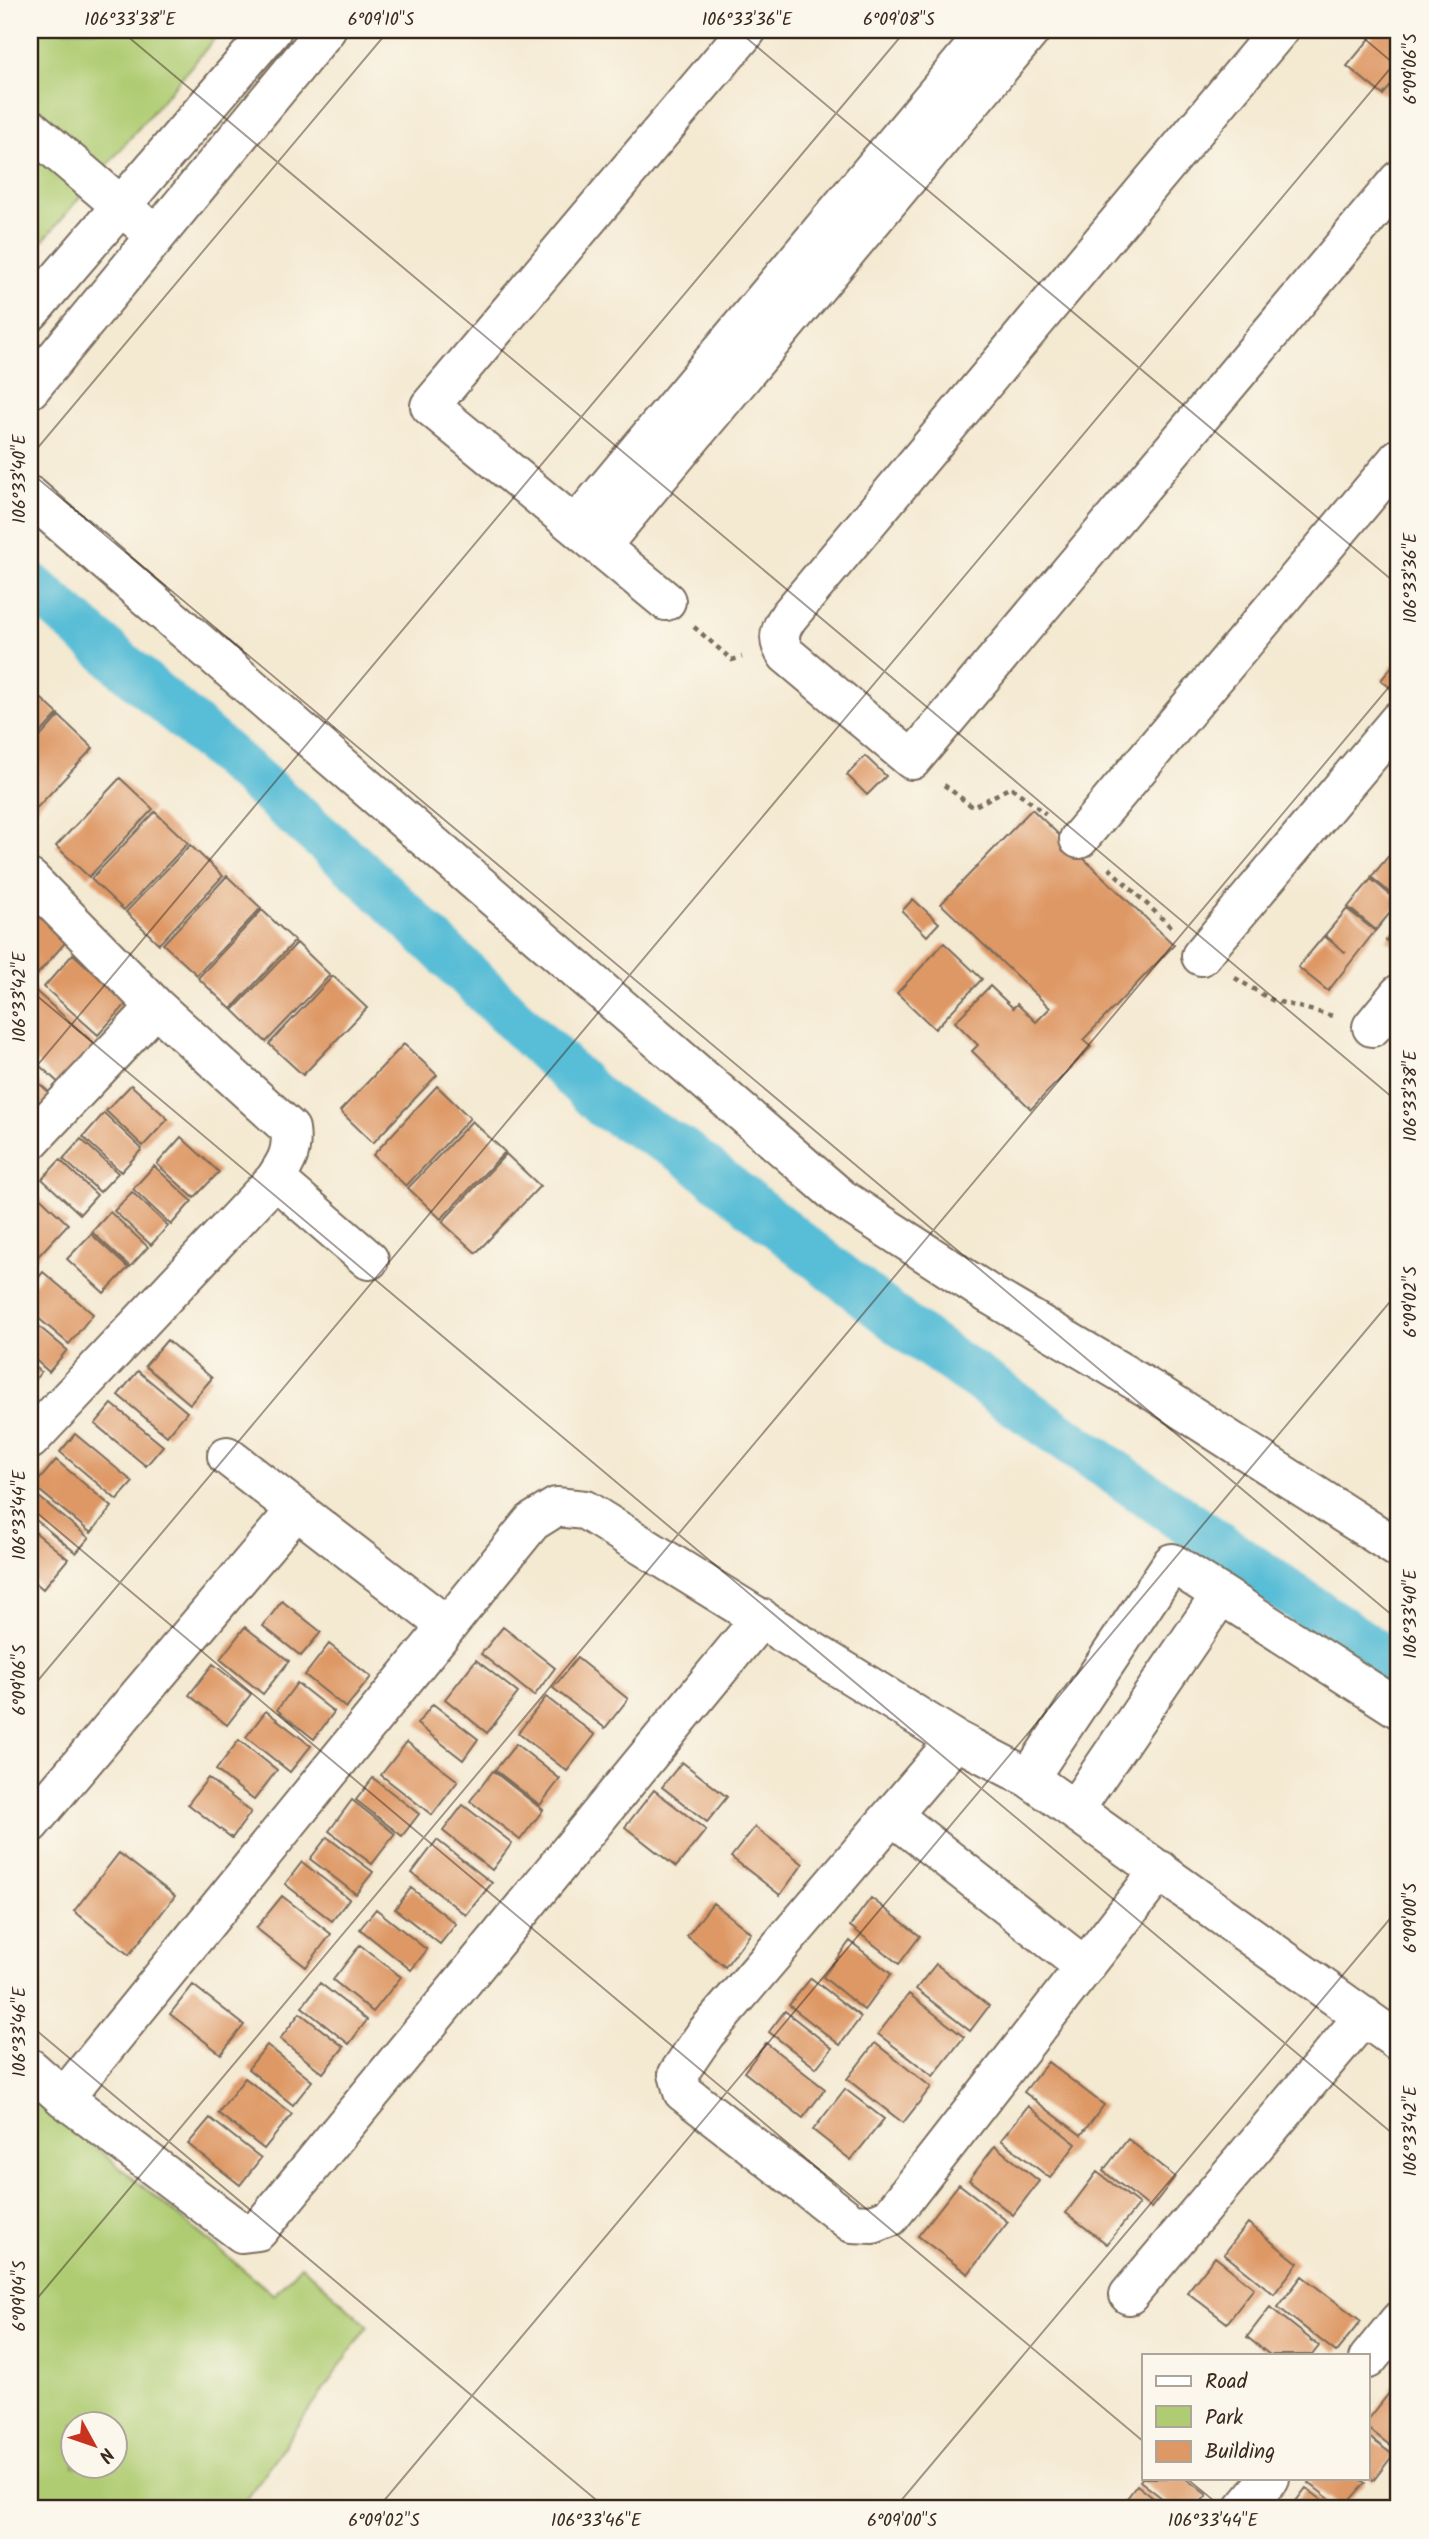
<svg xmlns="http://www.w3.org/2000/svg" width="1429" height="2539" font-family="Kalam,sans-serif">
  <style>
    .green { fill: #afcc72; stroke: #757b48; stroke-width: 2; fill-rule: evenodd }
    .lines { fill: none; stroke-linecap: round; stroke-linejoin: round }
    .canal { stroke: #58bdd6; stroke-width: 46 }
    .building { fill: #de9865 }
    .minor-casing { stroke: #7c6d5d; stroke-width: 42 }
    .path { stroke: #7c6d5d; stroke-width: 4.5; stroke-dasharray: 5 5; stroke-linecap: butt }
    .minor { stroke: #fff; stroke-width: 38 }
    .ticks { fill: none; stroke: #3b2a1e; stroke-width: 2; stroke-opacity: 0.45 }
    .neatline { fill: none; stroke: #3b2a1e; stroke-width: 2.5 }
    .ticks-label { font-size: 18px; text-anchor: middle; fill: #3b2a1e }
  </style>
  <rect width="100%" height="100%" fill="#fbf7ec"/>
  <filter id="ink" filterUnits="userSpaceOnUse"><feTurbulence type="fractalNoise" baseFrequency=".0143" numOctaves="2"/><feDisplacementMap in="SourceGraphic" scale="14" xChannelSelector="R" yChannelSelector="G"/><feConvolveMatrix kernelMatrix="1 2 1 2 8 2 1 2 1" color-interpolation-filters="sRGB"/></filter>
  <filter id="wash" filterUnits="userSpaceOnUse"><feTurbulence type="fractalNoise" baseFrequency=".00686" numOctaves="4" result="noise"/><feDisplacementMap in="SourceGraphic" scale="28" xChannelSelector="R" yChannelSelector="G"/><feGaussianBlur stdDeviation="1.57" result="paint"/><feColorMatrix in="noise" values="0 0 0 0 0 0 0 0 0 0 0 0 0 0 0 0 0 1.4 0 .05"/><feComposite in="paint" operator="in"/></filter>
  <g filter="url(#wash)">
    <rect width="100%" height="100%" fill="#f4e9d1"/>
    <path class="green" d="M30,30h192l-192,226z
      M30,2093l244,202 27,-30 67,61 -128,183h-210zM74,2424h42v42h-42z"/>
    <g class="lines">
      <path class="canal" d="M30,584l331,288 243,234 79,45 231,183 485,334"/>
    </g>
    <g id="blocks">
      <path class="building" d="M1377,30h22v46l-16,19 -36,-29z
        M1399,658v37l-18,-15z
        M30,688l28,26 -28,30z
        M59,716l34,32 -63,67v-67z
        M865,756l21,20 -19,19 -20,-20z
        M120,778l33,31 -64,68 -33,-31z
        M1032,809l142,136 -91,95 8,7 -60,62 -59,-58 6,-6 -23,-23 35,-36 23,22 4,-4 19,18 14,-14 -109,-104z
        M155,812l33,31 -64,67 -33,-31z
        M190,845l33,31 -64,68 -33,-32z
        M1396,847l3,2v51l-28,-23z
        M227,876l34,32 -64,67 -34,-31z
        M1371,879l28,23 -23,28 -28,-23z
        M913,899l26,24 -12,13 -25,-25z
        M30,900l41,36 -36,41 -5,-4z
        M1347,909l28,22 -47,60 -30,-24 26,-31 22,17 -21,-18z
        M262,910l33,31 -64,68 -33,-31z
        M1399,923v27l-13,-10z
        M297,943l33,32 -64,67 -33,-32z
        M944,943l38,36 -47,50 -38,-36z
        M73,954l54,49 -29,32 -54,-48z
        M333,976l34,32 -64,67 -34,-31z
        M30,986l66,59 -35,40 -31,-28z
        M404,1044l33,31 -64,68 -33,-32z
        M30,1075l22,20 -22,25z
        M131,1085l37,34 -25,27 -37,-35z
        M437,1086l33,32 -64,68 -33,-31z
        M104,1113l38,36 -21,23 -38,-35z
        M472,1121l33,31 -64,67 -33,-31z
        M181,1137l38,35 -25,26 -37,-34z
        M81,1139l37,34 -18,19 -37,-33z
        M506,1154l34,32 -64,67 -34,-31z
        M60,1160l37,35 -17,19 -38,-35z
        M154,1166l38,35 -21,24 -38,-36z
        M30,1188l38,36 -38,41z
        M132,1192l36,34 -17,19 -37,-34z
        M110,1212l38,35 -18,20 -38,-35z
        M91,1234l37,34 -24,25 -37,-34z
        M43,1272l50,42 -24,30 -39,-33v-23z
        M30,1319l37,31 -18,22 -19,-17z
        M167,1340l45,38 -22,26 -45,-38z
        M30,1363l11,9 -11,14z
        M138,1371l49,41 -20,24 -49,-41z
        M112,1404l51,42 -17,20 -51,-42z
        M75,1434l58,48 -16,18 -57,-48z
        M56,1460l56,47 -21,26 -57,-47z
        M39,1497l50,41 -13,15 -46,-38v-7z
        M30,1528l38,31 -25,30 -13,-11z
        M282,1601l39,31 -20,24 -38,-30z
        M245,1627l44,34 -26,33 -43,-35z
        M503,1627l52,41 -21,28 -53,-42z
        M329,1644l42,33 -25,31 -41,-33z
        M577,1658l51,41 -23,29 -52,-40z
        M476,1660l42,33 -31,40 -42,-34z
        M213,1664l38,30 -24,31 -38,-30z
        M297,1683l37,29 -20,27 -37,-29z
        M546,1697l49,38 -28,36 -49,-38z
        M433,1704l45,35 -15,21 -46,-36z
        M266,1711l45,35 -21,26 -44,-35z
        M239,1740l38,30 -23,30 -38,-30z
        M407,1742l51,39 -26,34 -51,-40z
        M516,1744l44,35 -20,26 -45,-35z
        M682,1762l45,35 -20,25 -45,-35z
        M493,1771l50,39 -23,30 -50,-39z
        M208,1778l43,34 -19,26 -44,-34z
        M373,1778l46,36 -17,22 -46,-36z
        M654,1790l52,40 -30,37 -51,-40z
        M352,1800l43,34 -23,30 -43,-33z
        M463,1805l49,38 -20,27 -49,-39z
        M755,1827l48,37 -23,31 -49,-38z
        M327,1837l46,35 -17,22 -46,-35z
        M437,1840l55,43 -26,32 -54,-42z
        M119,1853l56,43 -46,59 -55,-44z
        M302,1862l47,37 -17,22 -47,-37z
        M411,1888l45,36 -16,20 -45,-35z
        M282,1896l49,38 -25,33 -50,-39z
        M871,1898l49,38 -21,28 -49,-38z
        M713,1903l38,30 -26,34 -38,-31z
        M376,1909l51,41 -16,20 -51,-41z
        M850,1941l41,33 -27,36 -41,-33z
        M360,1945l41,32 -28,35 -40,-32z
        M936,1964l53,42 -19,25 -54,-42z
        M811,1978l50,39 -21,28 -51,-40z
        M320,1983l47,37 -18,24 -47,-37z
        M193,1985l51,40 -23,29 -51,-40z
        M909,1994l55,43 -31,39 -55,-42z
        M785,2011l47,37 -16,20 -47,-36z
        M300,2013l44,34 -21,26 -43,-34z
        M766,2043l59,46 -22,29 -59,-46z
        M875,2043l56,44 -28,36 -56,-44z
        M267,2045l45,36 -19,24 -45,-36z
        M1048,2062l56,43 -23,30 -57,-43z
        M245,2078l47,36 -28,35 -46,-36z
        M845,2089l39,30 -33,41 -38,-30z
        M1028,2106l48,38 -26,34 -49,-38z
        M210,2118l51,40 -21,27 -52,-41z
        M1128,2139l47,38 -24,31 -48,-37z
        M995,2146l44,35 -26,34 -44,-35z
        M1097,2172l42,32 -32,40 -41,-31z
        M959,2184l49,38 -40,52 -50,-38z
        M1248,2223l50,40 -24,31 -50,-40z
        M1215,2257l39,31 -27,35 -40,-31z
        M1302,2276l59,45 -25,31 -58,-45z
        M1270,2307l49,39 -7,9h-42l-23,-18z
        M1399,2379v18l-9,-7z
        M1390,2392l9,7 -2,52 -29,-23v-8z
        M1368,2436l25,19 -20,26 -5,-4z
        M1142,2478h43l22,17 -12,14h-19l-36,-28z
        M1313,2478h45l7,5 -23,26 -33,-26z
        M1137,2485l30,24h-48z
        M1306,2488l28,21h-44z
        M1399,2493v16h-7l-3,-2z"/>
    </g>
  </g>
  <g filter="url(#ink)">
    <use href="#blocks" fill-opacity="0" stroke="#7c6d5d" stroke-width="2"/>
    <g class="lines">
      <defs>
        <path id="minor" d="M1279,30l-490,586c-10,14 -13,25 -2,39l125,105 487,-580
          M30,128l111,95
          M30,312l242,-282
          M30,389l296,-359
          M30,496l812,703 150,97 166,98 241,155
          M576,525l413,-495
          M601,546l430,-516
          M666,601l-236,-195 317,-376
          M1079,839l320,-381
          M30,879l126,128 134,122c3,22 -3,32 -15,50l-245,261
          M1201,956l198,-236
          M1372,1027l27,-33
          M30,1141l126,-134
          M275,1179l94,81
          M227,1456l220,170
          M956,1740l-250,293 -28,41 5,18 169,131 21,1 17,-7 270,-347
          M1029,1778l143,-215 227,146
          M1075,1809l145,-213
          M892,1815l193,152
          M30,1824l267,-315
          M30,2068l34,30 178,135 16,-2 503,-613
          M64,2098l468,-576 24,-15 29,3 371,230 73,38 370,264
          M1129,2295l235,-279
          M1368,2359l31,-38
          M1244,2509l26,-31"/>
      </defs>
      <use href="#minor" class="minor-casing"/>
      <path class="path" d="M694,627l38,33 10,-3
        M944,785l29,22 38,-20 35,27
        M1109,868l62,59
        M1235,978l37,22 61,16"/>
      <use href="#minor" class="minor"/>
    </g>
  </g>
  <path class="ticks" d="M120,30l1279,1073M737,30l662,556M1354,30l45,38M30,457l359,-427M30,472l1369,1149M30,990l1369,1149M30,1074l876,-1044M30,1507l1114,935M30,1690l1369,-1632M30,2025l577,484M30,2307l1369,-1632M1186,2478l38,31M377,2509l1022,-1218M894,2509l505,-601"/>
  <rect width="1429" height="2539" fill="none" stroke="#fbf7ec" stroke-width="77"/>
  <rect x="1142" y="2354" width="228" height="126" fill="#fbf7ec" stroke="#aea59a" stroke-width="2"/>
  <rect x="1156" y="2376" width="35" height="10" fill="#ffffff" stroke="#aea59a" stroke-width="2"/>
  <text x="1205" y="2388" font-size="21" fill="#3b2a1e">Road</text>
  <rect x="1156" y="2406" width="35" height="21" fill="#afcc72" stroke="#aea59a" stroke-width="2"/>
  <text x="1205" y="2424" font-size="21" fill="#3b2a1e">Park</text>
  <rect x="1156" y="2441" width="35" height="21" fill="#de9865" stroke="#aea59a" stroke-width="2"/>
  <text x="1205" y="2458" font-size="21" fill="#3b2a1e">Building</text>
  <g transform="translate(94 2445) rotate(130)"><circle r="33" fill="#fbf7ec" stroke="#aea59a" stroke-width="2"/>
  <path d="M0-5L12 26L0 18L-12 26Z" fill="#c8321e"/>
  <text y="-10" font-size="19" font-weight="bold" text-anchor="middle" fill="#3b2a1e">N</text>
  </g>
  <rect x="38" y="38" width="1352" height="2462" class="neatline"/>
  <g class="ticks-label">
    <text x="130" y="25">106°33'38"E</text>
    <text x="381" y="25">6°09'10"S</text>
    <text x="747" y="25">106°33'36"E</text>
    <text x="899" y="25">6°09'08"S</text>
    <text transform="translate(1410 69) rotate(-90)" y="6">6°09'06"S</text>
    <text transform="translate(19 479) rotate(-90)" y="6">106°33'40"E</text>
    <text transform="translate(1410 578) rotate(-90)" y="6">106°33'36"E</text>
    <text transform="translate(19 997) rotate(-90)" y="6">106°33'42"E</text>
    <text transform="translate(1410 1096) rotate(-90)" y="6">106°33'38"E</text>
    <text transform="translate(1410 1302) rotate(-90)" y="6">6°09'02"S</text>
    <text transform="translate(19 1515) rotate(-90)" y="6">106°33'44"E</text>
    <text transform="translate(1410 1614) rotate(-90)" y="6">106°33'40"E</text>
    <text transform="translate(19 1680) rotate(-90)" y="6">6°09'06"S</text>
    <text transform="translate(1410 1918) rotate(-90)" y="6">6°09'00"S</text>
    <text transform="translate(19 2032) rotate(-90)" y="6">106°33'46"E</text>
    <text transform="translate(1410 2131) rotate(-90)" y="6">106°33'42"E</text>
    <text transform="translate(19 2296) rotate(-90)" y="6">6°09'04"S</text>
    <text x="384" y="2526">6°09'02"S</text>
    <text x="596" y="2526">106°33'46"E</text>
    <text x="902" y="2526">6°09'00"S</text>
    <text x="1213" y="2526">106°33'44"E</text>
  </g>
</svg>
